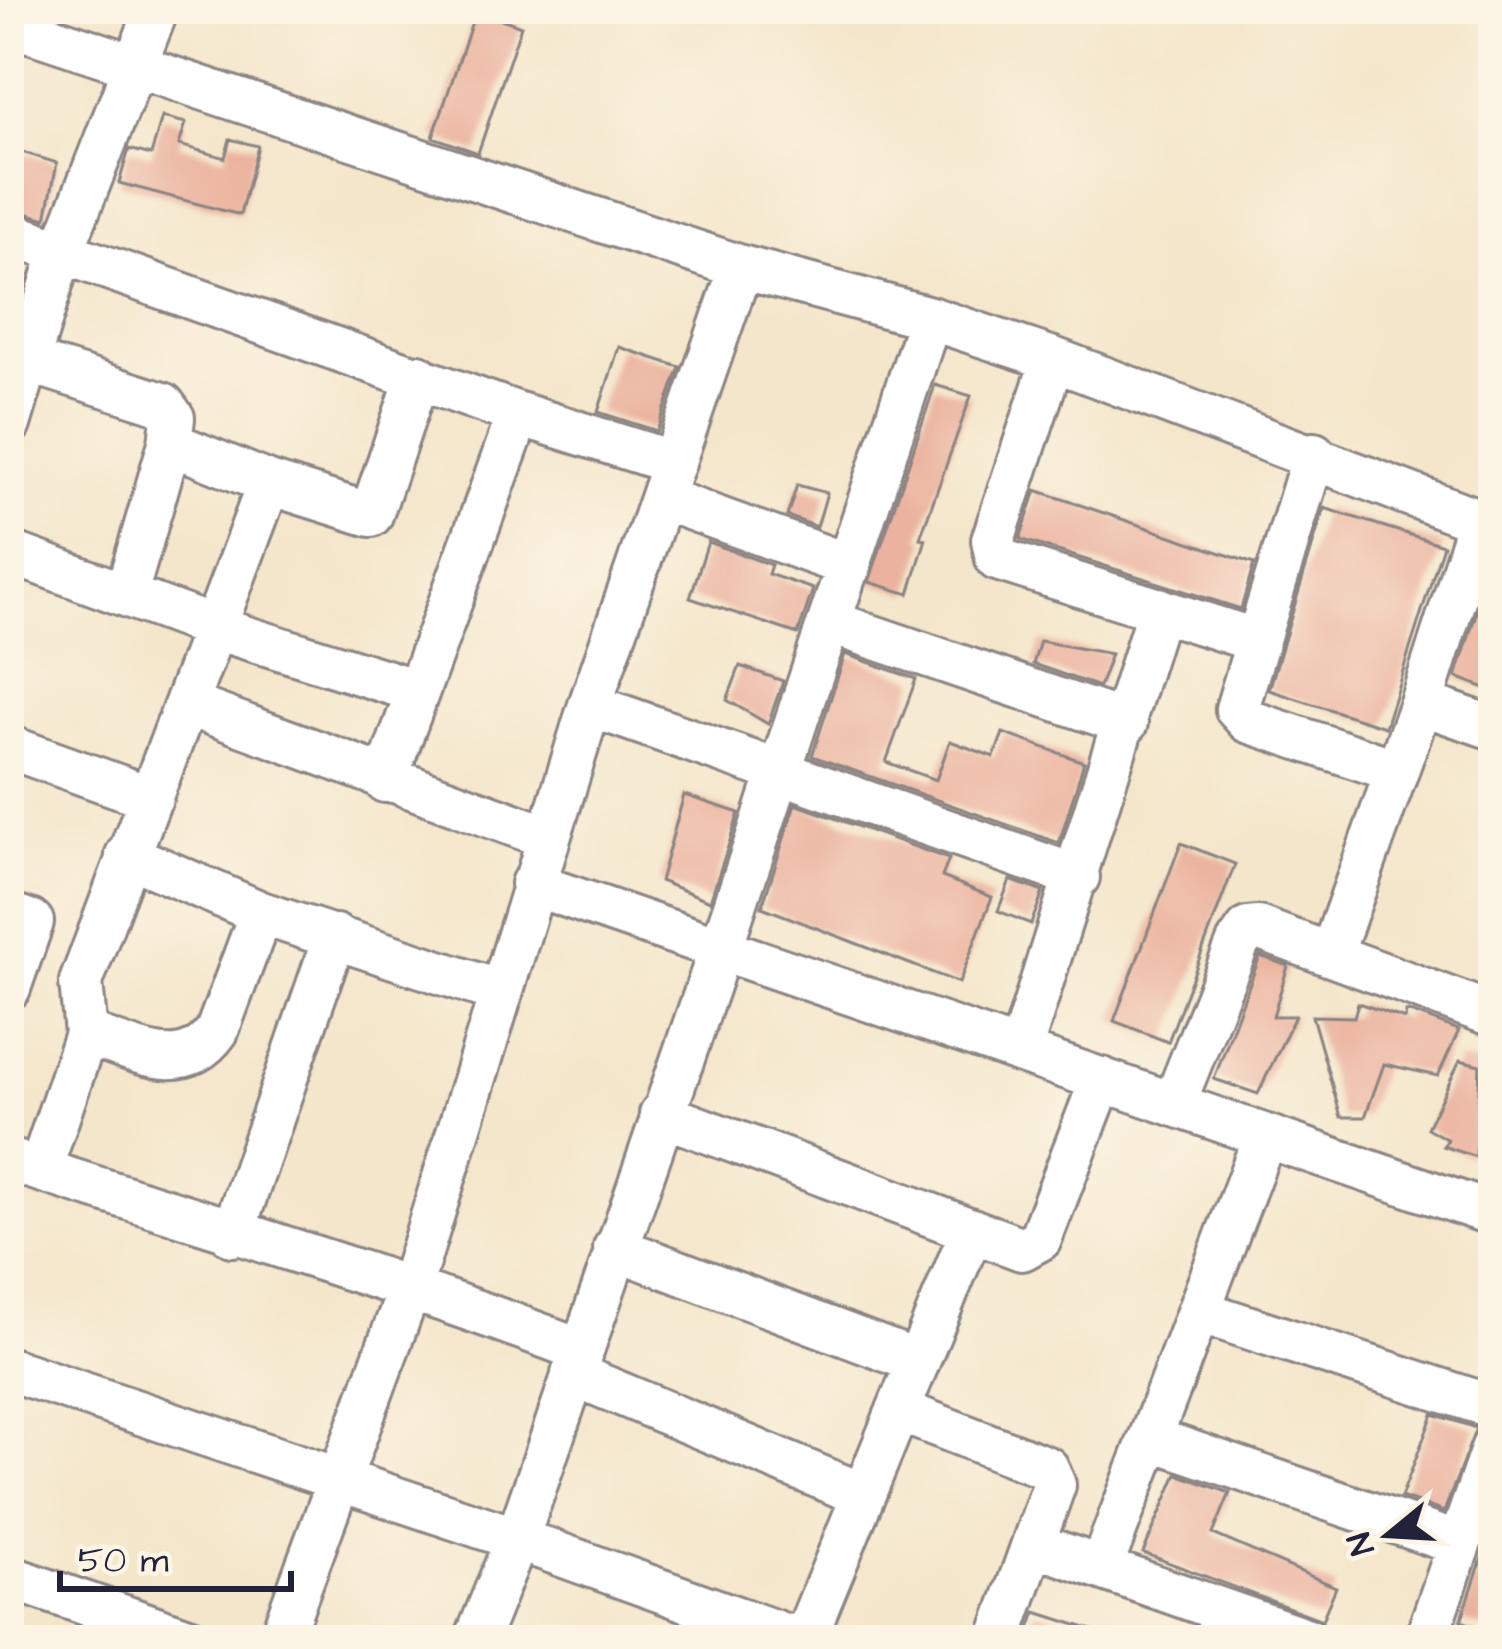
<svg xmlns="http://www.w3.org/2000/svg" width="1502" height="1649" font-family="'Architects Daughter',sans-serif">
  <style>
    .building { fill: #ebb39f }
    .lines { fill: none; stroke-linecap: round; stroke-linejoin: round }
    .minor-casing { stroke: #8b8483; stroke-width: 48 }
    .minor { stroke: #fff; stroke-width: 42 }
  </style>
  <rect width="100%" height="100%" fill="#fcf5e5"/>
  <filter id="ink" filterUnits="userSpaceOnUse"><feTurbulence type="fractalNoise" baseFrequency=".00833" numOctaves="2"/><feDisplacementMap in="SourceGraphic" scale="24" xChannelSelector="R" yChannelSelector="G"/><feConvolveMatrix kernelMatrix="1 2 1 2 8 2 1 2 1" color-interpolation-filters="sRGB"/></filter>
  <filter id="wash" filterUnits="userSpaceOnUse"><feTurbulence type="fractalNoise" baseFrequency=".004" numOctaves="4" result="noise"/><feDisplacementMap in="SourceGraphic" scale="48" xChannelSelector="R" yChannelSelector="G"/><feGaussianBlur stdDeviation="2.7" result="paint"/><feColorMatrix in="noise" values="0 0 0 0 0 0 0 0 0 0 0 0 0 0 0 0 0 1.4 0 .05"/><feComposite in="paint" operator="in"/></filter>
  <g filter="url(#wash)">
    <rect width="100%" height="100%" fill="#f4e6cb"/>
    <g id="blocks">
      <path class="building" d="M476,10l45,16 -43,127 -45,-16z
        M162,117l24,6 -7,22 46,13 5,-19 28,7 -18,69 -121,-32 10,-34 22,6z
        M9,148l48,15 -11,56 -37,-11z
        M619,347l61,20 -23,64 -59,-19z
        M935,385l36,11 -51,142 6,1 -17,55 -40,-12z
        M797,485l30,8 -10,34 -30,-11z
        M1036,490l218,74 -13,45 -221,-70z
        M1324,508l119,37 -58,182 -116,-37z
        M708,542l63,23 -3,9 45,15 -15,45 -108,-36z
        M1491,566l2,1v124l-37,-14z
        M1040,641l71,13 -12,33 -66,-23z
        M845,654l71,25 -30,83 50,18 14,-39 44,16 9,-24 81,29 -25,81 -247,-87z
        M740,666l43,15 -15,43 -41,-24z
        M684,795l55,18 -29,88 -50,-20z
        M795,804l154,55 -7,18 50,20 -33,86 -197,-76z
        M1181,843l54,21 -67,178 -54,-21z
        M1010,880l33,12 -12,32 -33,-13z
        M1260,956l28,10 -15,50h22l-37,78 -44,-15z
        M1358,1003l47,16 1,-7 7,1 46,17 -21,46 -54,-12 -19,53h-24l-29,-101 42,1z
        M1460,1060l20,5 -4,92 -33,-11 5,-6 -21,-12z
        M1433,1414l43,14 -32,84 -43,-15z
        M1177,1474l53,19 -17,41 123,53 -14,33 -179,-67z
        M1493,1525v89l-11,14 -21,-7z
        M1036,1612l72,23 -1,5h-81z"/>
    </g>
  </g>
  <g filter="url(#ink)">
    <use href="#blocks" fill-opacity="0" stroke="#8b8483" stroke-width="3"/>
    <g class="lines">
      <defs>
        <path id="minor" d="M9,24l732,243 189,51 123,41 440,167
          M9,233l510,181 155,49
          M1053,359l-60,181 4,19 258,81
          M28,361l135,43 10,14 -3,25 -44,151
          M9,424l49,-162 99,-253
          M170,443l99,40
          M1314,454l-77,255 11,12 149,50
          M664,499l186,67
          M9,552l206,76 202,63
          M832,623l294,100
          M1421,703l72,25
          M189,705l358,132
          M590,705l488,172
          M9,747l142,51
          M385,781l134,-367
          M127,855l134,58 239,79
          M532,884l961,330
          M9,914l23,8 -23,66
          M1331,955l90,-252 58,-182
          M86,1034c48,14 96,46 131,-3l44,-118
          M1021,1048l138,-439
          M1174,1104l64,-161 10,-14 10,-1 235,87
          M661,1114l361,135 18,-10 62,-160
          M9,1160c191,62 384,118 572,190
          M40,1170l46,-136 -5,-52 188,-499 102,32 47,-139
          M232,1235l103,-299
          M615,1248l303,114
          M1201,1312l292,95
          M9,1369l508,170 281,101
          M573,1374l290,121
          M898,1410l149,58 7,17 -55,155
          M1153,1439l306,105
          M1033,1544l275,96
          M1102,1565l163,-429
          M9,1577l182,63
          M280,1640l131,-355 179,-580 151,-438
          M476,1640l41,-101 204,-591 209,-630
          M804,1640l168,-410
          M1426,1640l67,-193"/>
      </defs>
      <use href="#minor" class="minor-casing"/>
      <use href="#minor" class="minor"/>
    </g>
  </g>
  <rect width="1502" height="1649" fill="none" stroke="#fcf5e5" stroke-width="48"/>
  <g transform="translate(1388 1535) rotate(252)" stroke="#fcf5e5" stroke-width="9" paint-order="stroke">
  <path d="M0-9L21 45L0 30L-21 45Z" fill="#22223b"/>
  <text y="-18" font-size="33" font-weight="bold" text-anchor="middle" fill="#22223b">N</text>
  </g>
  <path d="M60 1571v18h231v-18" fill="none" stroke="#22223b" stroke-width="6"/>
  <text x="78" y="1571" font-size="36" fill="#22223b" stroke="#fcf5e5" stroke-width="9" paint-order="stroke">50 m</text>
</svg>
